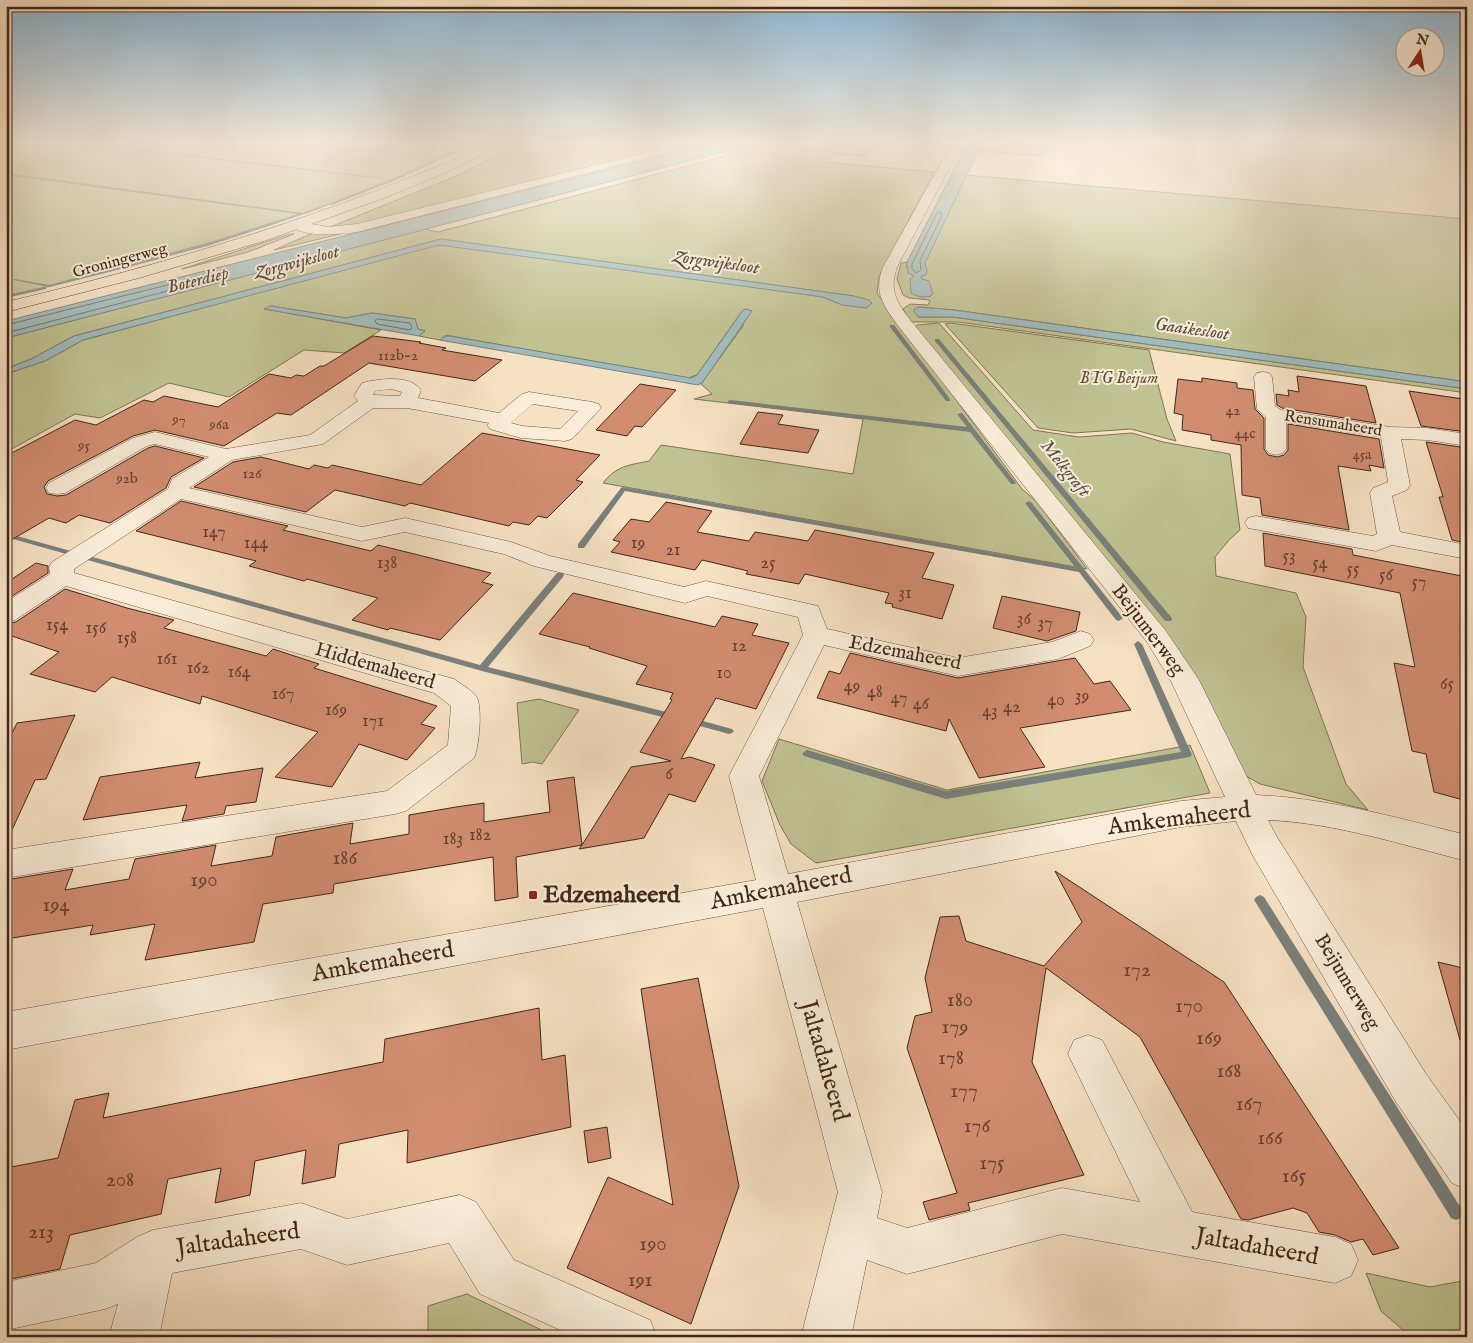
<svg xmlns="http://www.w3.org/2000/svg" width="1473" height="1343" font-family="'IM FELL English',serif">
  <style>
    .green { fill: #c0c291; stroke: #807455 }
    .water { fill: #a0bbbd; stroke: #7a807b }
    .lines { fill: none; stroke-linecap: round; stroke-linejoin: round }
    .shore { stroke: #70716b; stroke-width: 1 }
    .stream { fill: #7a807b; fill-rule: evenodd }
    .building { fill: #d28d71; stroke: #412719 }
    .minor-casing { stroke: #6e5644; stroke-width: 1 }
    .major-casing { stroke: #412719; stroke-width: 1 }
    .minor { fill: #f9ecd8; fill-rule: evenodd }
    .major { fill: #f6e1c3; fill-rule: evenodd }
    .poi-dot { fill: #8f2418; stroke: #f9ecd8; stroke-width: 2 }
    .labels { text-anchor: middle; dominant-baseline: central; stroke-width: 4; stroke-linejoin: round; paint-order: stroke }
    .far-number-label { font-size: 15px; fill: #65402f }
    .far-street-label { font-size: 16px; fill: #412719; stroke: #f9ecd8 }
    .far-park-label { font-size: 16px; font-style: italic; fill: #614e37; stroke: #f9ecd8 }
    .far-water-label { font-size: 18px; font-style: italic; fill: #594c42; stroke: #f9ecd8 }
    .number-label { font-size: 18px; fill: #65402f }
    .street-label { font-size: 20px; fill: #412719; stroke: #f9ecd8 }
    .near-number-label { font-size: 21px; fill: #65402f }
    .near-street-label { font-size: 24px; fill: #412719; stroke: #f9ecd8 }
    .near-poi-label { font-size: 24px; font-weight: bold; fill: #412719; stroke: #f9ecd8; text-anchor: start }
  </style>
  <rect width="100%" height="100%" fill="#f6e1c3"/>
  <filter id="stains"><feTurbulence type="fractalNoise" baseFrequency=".004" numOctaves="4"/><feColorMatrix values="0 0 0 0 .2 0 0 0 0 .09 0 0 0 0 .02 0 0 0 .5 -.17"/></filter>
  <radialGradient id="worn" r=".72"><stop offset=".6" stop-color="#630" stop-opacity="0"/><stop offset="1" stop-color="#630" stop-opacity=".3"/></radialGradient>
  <path class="green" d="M6,142h472c-75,35 -151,65 -230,90 -79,26 -161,45 -242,65z
    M525,142h165l-336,84 -17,2 -7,-1 124,-50z
    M778,142h100l-12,14 -31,-2 -10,8 109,10 -55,104 -2,17 145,196 15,13 50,67 -484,-86c13,-17 26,-18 46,-22l12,-16 192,29 10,-55 -169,-20 18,-5 -11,-10 42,-58v-16l-46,65 -9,3 -238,-42h-5l-5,4 -21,-4 6,-5 -7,-2 -3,-10 -43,-6 -26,5 -75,-12 -6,3 116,21 -37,23 -40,-3 -75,47 -60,-14 -69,35 -25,-4 -69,38v-78l39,-13 38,-21 349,-94 14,-1 330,45 47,7 16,6 15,-7 -413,-57 -367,97 -43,23 -25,10v-31l418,-109 14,3z
    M982,142l65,2 -6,12 -63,-5z
    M1208,142h85l4,6z
    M966,175l501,44v163l-513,-72 -35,-3 -1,10h35l514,72v4l-509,-71h-48l-7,-13 7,-5 18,1 2,-5 -21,-2 -6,-3 -6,-16 4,-16 6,-1 -1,5 8,9 8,21 9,-1 -10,-18 4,-15z
    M313,233h31l-70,17z
    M290,234h4l-46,18 -66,17z
    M939,323l94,107 46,7 53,-4 31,9 67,12 10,76 -11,10 -14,17 1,19 80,17 10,24 -3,50 43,117 22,26 -108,-26 -14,-8 -114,-186 -217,-263 2,-2z
    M951,323l198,27 18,69 9,22 -45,-12 -58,4 -35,-5 -93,-104z
    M539,699l40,11 -37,54 -9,-2 -11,2 -5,-61z
    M779,739l168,51 243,-45 20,48 -394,70 -25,-19 -11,-19 -18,-44z
    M1366,1273l64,14 37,-7v57h-56l-30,-26z
    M467,1294l89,43h-128v-31z"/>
  <path class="water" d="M717,142h45l-756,196v-17z
    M968,142l14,1 -57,120 2,8 -1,4 -5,1 1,3 7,2 4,13c-5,5 -16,3 -22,-1l-1,-14 4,-3 -6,-3 -1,-11z
    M441,239l413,57 15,4 3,3 -6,5 -24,-3 -19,-8 -384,-52 -356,95 -38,21 -39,13v-5l25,-10 43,-23z
    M271,306l75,12 26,-5 43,6 3,10 7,2 -6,5 -155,-27z
    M919,307l35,3 513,72v7l-514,-72h-35l-5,-7z
    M746,309l6,2 -50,72 -4,2 -258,-45 5,-4h5l241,42 6,-3 46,-65z"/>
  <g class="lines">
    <path class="shore" d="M941,212l1,3 -22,46 1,9 -5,3 -4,-4v-5l25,-51z
      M378,319l32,4 2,5 -2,2 -33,-6 -2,-3z
      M6,325l218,-54 3,2 -2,3 -219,57"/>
    <path class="stream" d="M64,142h13l307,36 -2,1z
      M301,142h13l120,15 -2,1z
      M474,142h4l-82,38 -64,25 -3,-1 65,-26z
      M6,173l297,40 17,-6 2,1 -111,37 -162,42 -36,-7 2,-1 34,6 158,-42 91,-29 -292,-39z
      M44,287l2,1v1l-40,9v-3z
      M890,325h4l56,74v2h-4l-56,-74z
      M935,339h4l232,278 1,2 -1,2h-6l-230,-280z
      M730,400l237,27 -10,-13 5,-1 54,70 -1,1h-4l-41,-52 -242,-29v-2z
      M623,487l452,80 -50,-64 4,-2 2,1 92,116 -4,3 -3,-1 -37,-48 -454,-81 -41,57h-6v-4l43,-56z
      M6,533l474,132 77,-92h6l1,2 -1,2 -75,90 186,47 3,1 2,2 -2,2 -3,1 -192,-49 -476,-134z
      M1138,641l4,3 50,111 -2,2 -244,42 -142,-43 -2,-2 2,-2 3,-2 139,41 235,-39 -47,-108z
      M692,718l40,11 2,2 -2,2 -3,1 -40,-11 -2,-2 2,-2z
      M1260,895l4,2 197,311 2,5 -2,5 -5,2 -5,-2 -195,-315 -2,-3 2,-3z"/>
  </g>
  <path class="building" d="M373,336l48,6 -2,1 27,5 -4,2 60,10 -27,21 -106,-18 -78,52 -14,-2 -53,33 -69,-16 -22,6 -85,45 -4,6 3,7 10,2 9,-1 82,-47 7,-2 49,12 -33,19 -5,11 -56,35 -31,-8 -13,8 -17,-5 -43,25v-87l69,-36 21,5 48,-25 9,2 11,-6 54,11 51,-33 22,4 5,-3 8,1 16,-10h4z
    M1297,376l69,10 10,37 -94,-15 -5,-3 -1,-11 13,2 -1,-6 11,2z
    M1202,378l35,5v5l16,2 2,19 9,9v31l4,6 9,2 7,-2 4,-5v-26l91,15 5,29 -15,-3 2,6 -33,-5 11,64 -87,-15 -2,-17 -18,-3 -1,-50 -30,-5v-5l-29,-5 1,-15 -9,-2 4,-34 24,3z
    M640,384l36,6 -34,37 -7,-1 -8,10 -31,-6z
    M1409,391l54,8 4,10v23l-46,-6z
    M758,412l25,3 -5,9 41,6 -11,23 -68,-9z
    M482,433l118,22 -24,25 7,2 -36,36 -9,-2 -9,9 -16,-3 -4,4 -99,-23 -5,3 -70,-16 -29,22 -112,-25 39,-25 28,-5 48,12 5,-4 14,3 4,-3 89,20z
    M1426,442l41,6v95l-15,-3 -13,-43h4z
    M181,501l107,25 -5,4 88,21 7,-6 113,28 -9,9 11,3 -53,55 -50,-12 -2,2 -36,-10 26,-22 -71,-19 -3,2 -55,-15 7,-5 -120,-30z
    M666,502l46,9 -15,21 52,9 6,-9 53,9 7,-11 119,23 -12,25 32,7 -12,34 -50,-12 1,-3 -8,-1 4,-10 -84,-19 -6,10 -53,-10 2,-3 -46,-11 -7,10 -84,-18 9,-10 -7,-2 18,-21 18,3z
    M1263,533l89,16 1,6 114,22v224l-33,-9 -8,-38 -14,-3 -18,-88 21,4 -15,-74 -135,-27z
    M36,563l12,3v7l-42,27v-17z
    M65,589l62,19 47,12 -10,8 102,28 7,-7 46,15 -5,4 123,38 -16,18 14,4 -28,32 -48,-16 -27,43 -57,-10 43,-45 -116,-36 -2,8 -88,-27 -17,15 -65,-18 29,-22 -53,-18v-10l10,-2z
    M573,593l142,34 7,-11 36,8 -6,11 37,8 -33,66 -40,-11 -35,61 9,-2 25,8 -20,37 -26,-8 -25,44 -65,11 3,-4 -66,12 2,40 -23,4 -2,-44 -159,27 -1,9 -70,11 -9,38 -109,18 10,-36 -65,11 3,-10 -87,14v-59l67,-11 -8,21 64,-11 6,-20 81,-14 -5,21 61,-10 4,-19 77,-14 -3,21 59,-10v-19l47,-8 28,-4v19l66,-10 -3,-31 27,-4 8,68 49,-78 40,-6 -31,-9 32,-52 -2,-1 3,-6 -37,-9 11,-18 -58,-18 1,-1 -51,-13z
    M1002,596l78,16 -4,19 -29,10 -54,-13z
    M850,653l108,25 117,-20 19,26 16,-3 21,29 -111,18 25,39 -66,11 -30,-59 -3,12 -129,-33 12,-27 11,3z
    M75,715l-29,64 -11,1 -29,63v-98l11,-22z
    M200,762l-5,16 68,-10 -7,34 -30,4 -2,8 -42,7 5,-16 -104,15 17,-43z
    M1055,871l169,111 175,266 -26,7 -10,-16 -12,3 -16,-7 -16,-3 -12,-19 -14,-5 -45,12 -7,-1 -101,-182 -94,-69 -14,94 52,113 -116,28 2,7 -41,10 -6,-18 34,-9 -50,-145 8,-32 17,-4 -7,-34 15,-61 19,-1 7,25 78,25 38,-44z
    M1438,962l29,7v70l-7,1z
    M698,978l41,208 -48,138 -124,-56 41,-91 65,28 -32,-216z
    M539,1008l3,52 23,-5 6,72 -164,36 1,-33 -69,14 -4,33 -33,7 4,-34 -51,11 -5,34 -35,8 6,-35 -53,11 -7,35 -91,21 -10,34 -54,11v-112l52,-10 17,-58 34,-7 -6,25 280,-56 2,-23z
    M607,1127l4,31 -23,5 -4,-32z"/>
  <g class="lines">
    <defs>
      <path id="minor" d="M689,142h19l-351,90c-15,2 -54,6 -65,-6l7,-4 30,5 28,-3z
        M953,142h10l-66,125c-8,24 -1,34 14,54l255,310 33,49 57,115c72,3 141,23 211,40v26c-65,-16 -131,-38 -199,-41l9,17 149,237 41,57v59l-15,-7 -56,-81 -144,-248 -16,-33 -55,6 -384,75 85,290 -5,26 30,10 155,-40 78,14 -72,-148 6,-14 14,-5 14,5 90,172 143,25 16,7 7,16 -7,16 -16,7 -273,-49 -155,40 -40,-14 -16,77h-50l37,-145 -75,-284 -757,142v-38l750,-132 -27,-104 74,-141 -5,-18 -91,-21 -22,7 -151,-37 -30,-12 -99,-22 -43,9 -181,-42 -107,70v4l380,106c7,5 17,11 22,17 7,9 3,52 -2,62l-68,53 -11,3 -389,64v-28l381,-59 61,-46 3,-39 -17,-13 -368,-107 -51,34 -9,2v-20l44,-28 -1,-7 3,-5 116,-73 4,-10 37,-22 -54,-13 -8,2 -82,47 -8,1 -8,-1 -3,-5 3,-5 84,-45 22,-6 71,17 84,-14 48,-34 -4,-5 8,-13c16,-4 48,-9 59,7l-3,8 81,15 23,-19 7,-2 63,10 7,2 2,4 -29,31 -7,2 -44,-3 -31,-9 -3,-4 2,-2 -82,-15h-34l-50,36 -91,16 -43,28 173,39 43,-9 106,24 39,14 134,31 22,-6 112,25 9,23 131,29 94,-16 29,-11 9,3 4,6 -4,6 -32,13 -100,17 -134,-31 -65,131 29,98 393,-73 44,-4 -54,-116 -24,-39 -248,-315c-15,-21 -26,-33 -16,-60zM391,389l11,3 -2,4 -27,-1 2,-4zM533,404l45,7 -18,18 -38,-3 -11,-3z
        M1263,372l6,1 3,4 3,29 6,4 109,17 37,1 40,6v12l-40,-6 -26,-1 9,46 -3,5 -15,6 8,36 67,13v14l-75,-14 -16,6 -128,-23 -3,-5 3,-5 8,-2 117,20 4,-2 -7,-41 3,-5 15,-6 -7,-45 -95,-15v27l-3,4 -7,2 -7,-2 -3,-4v-32l-9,-8 -3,-32 3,-4z
        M460,1195l16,7 38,58 136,60 7,17h-81l-96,-43 -31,-51 -102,22 -46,-16 -129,24 -13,64h-50l9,-33 -13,5 -99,21v-48l90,-19 41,-26 16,-7 148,-27 46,16z"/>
      <path id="major" d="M494,142h14l-61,30 -60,25 -123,44 -125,37 -133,34v-10c169,-40 330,-89 488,-160z"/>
    </defs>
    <use href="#minor" class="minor-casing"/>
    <use href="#major" class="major-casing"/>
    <use href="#minor" class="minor"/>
    <use href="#major" class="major"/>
  </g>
  <linearGradient id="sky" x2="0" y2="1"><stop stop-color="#8bb7d7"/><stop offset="0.43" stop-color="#fbf2e4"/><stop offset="1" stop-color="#fbf2e4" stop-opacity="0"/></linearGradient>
  <rect width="1473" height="330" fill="url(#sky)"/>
  <rect class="poi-dot" x="528" y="890" width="10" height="10" rx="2.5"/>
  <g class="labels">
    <g class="far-number-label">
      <text x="398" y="355">112b-2</text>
      <text x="1233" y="410">42</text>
      <text x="179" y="419">97</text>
      <text x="219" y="424">96a</text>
      <text x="1245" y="433">44c</text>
      <text x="84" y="445">95</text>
      <text x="1362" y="454">45a</text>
      <text x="252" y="473">126</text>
      <text x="127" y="478">92b</text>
    </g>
    <g class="far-street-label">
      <text transform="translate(120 261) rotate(-15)">Groningerweg</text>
      <text transform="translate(1333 424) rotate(9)">Rensumaheerd</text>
    </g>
    <g class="far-park-label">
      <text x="1119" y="379">BTG Beijum</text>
    </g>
    <g class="far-water-label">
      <text transform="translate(297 263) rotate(-15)">Zorgwijksloot</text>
      <text transform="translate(716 263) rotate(8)">Zorgwijksloot</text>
      <text transform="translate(198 281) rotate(-14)">Boterdiep</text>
      <text transform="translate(1192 330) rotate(8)">Gaaikesloot</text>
      <text transform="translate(1065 469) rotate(51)">Melkgraft</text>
    </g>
    <g class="number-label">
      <text x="214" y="532">147</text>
      <text x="256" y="543">144</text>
      <text x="638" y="543">19</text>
      <text x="673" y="550">21</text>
      <text x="1289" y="556">53</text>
      <text x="387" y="563">138</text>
      <text x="768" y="563">25</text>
      <text x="1320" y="563">54</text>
      <text x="1353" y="569">55</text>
      <text x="1386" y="575">56</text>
      <text x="1419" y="582">57</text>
      <text x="905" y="593">31</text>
      <text x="1024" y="619">36</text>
      <text x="1045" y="623">37</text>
      <text x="57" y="625">154</text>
      <text x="96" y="628">156</text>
      <text x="127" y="638">158</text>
      <text x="739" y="646">12</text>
      <text x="167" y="659">161</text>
      <text x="198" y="668">162</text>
      <text x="239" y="672">164</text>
      <text x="724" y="673">10</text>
      <text x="1447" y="684">65</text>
      <text x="852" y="686">49</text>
      <text x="875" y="692">48</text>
      <text x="283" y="694">167</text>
      <text x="1082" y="696">39</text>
      <text x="899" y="698">47</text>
      <text x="1056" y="700">40</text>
      <text x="921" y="704">46</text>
      <text x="1012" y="707">42</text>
      <text x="336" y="710">169</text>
      <text x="990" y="711">43</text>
      <text x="373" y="721">171</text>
      <text x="669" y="774">6</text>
      <text x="480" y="835">182</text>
      <text x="453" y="839">183</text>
    </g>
    <g class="street-label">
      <text transform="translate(1148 630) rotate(53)">Beijumerweg</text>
      <text transform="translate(905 653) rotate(11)">Edzemaheerd</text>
      <text transform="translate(375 666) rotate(16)">Hiddemaheerd</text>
      <text transform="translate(1347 982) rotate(59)">Beijumerweg</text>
    </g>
    <g class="near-number-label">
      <text x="345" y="858">186</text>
      <text x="204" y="880">190</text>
      <text x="56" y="905">194</text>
      <text x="1137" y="970">172</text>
      <text x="960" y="1000">180</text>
      <text x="1189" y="1006">170</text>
      <text x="955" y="1027">179</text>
      <text x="1209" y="1038">169</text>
      <text x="951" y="1058">178</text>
      <text x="1229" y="1071">168</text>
      <text x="964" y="1091">177</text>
      <text x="1249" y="1104">167</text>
      <text x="977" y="1126">176</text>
      <text x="1270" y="1138">166</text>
      <text x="992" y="1163">175</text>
      <text x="1294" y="1176">165</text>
      <text x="120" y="1180">208</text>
      <text x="41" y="1232">213</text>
      <text x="653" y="1244">190</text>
      <text x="640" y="1280">191</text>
    </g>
    <g class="near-street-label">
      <text transform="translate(1179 819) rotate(-7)">Amkemaheerd</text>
      <text transform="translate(781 889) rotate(-11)">Amkemaheerd</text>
      <text transform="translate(383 962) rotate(-10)">Amkemaheerd</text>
      <text transform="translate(824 1061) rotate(74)">Jaltadaheerd</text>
      <text transform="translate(238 1240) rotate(-8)">Jaltadaheerd</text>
      <text transform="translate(1257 1247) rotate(10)">Jaltadaheerd</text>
    </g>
    <g class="near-poi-label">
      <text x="543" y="895">Edzemaheerd</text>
    </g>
  </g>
  <rect width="1473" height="1343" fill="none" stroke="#f6e1c3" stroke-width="25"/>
  <rect x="8" y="8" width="1458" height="1328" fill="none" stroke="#412719" stroke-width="2.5"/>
  <rect x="12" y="12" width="1448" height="1318" fill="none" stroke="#412719"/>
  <g transform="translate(1420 52) rotate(12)"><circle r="24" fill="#f9ecd8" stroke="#af9d8c"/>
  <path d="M0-4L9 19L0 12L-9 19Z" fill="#8f2418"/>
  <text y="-8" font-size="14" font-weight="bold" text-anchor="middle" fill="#412719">N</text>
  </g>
  <rect width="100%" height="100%" filter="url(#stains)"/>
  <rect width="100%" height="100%" fill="url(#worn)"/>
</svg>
